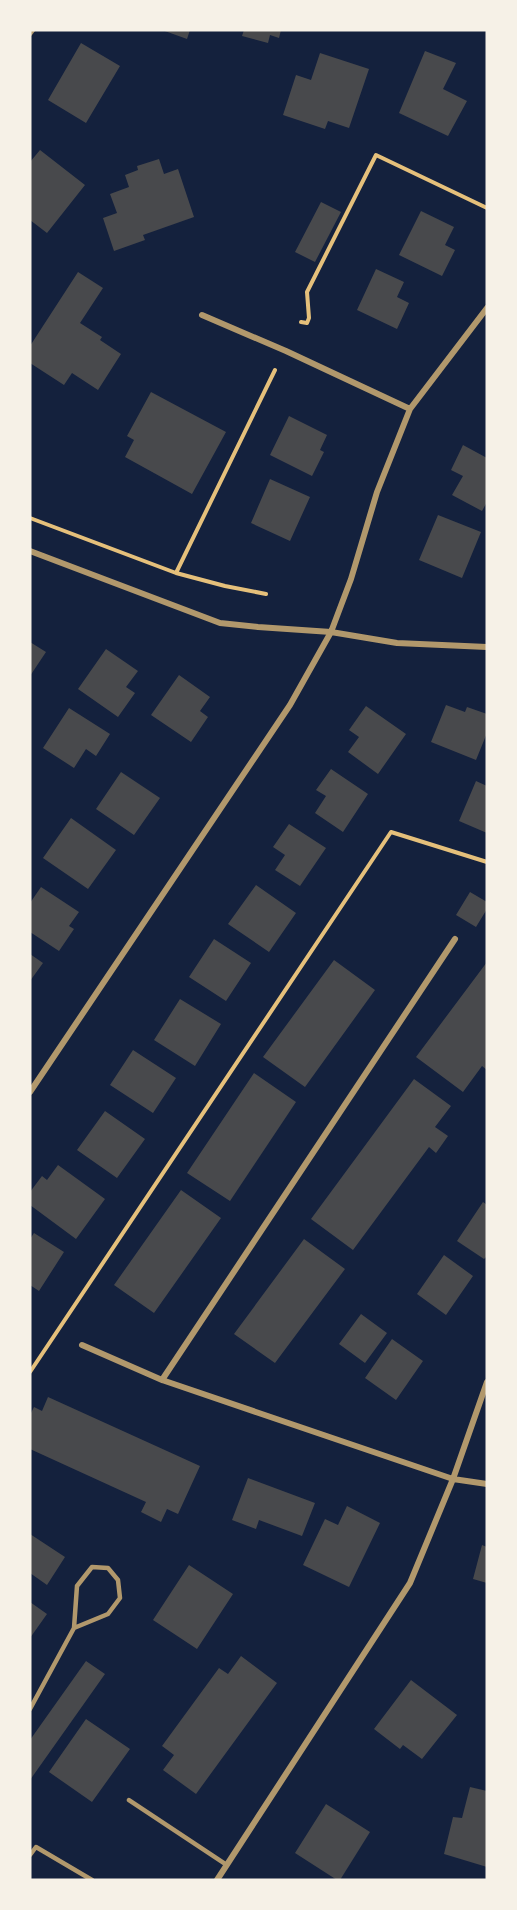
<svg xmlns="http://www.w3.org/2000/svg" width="517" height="1910" font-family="'Public Sans',sans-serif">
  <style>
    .building { fill: #48494c }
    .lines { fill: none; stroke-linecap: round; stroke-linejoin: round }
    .path { stroke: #e5c07b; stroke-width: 4 }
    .service { stroke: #b1986c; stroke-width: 4.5 }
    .minor { stroke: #b1986c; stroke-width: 6 }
  </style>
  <rect width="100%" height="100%" fill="#14213d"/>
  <path class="building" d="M162,30h28l-3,9z
    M244,30h37l-2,8 -9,-3 -2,8 -26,-7z
    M81,43l39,23 -34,57 -38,-23z
    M425,51l31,12 -13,26 24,12 -19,35 -49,-23z
    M320,53l49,16 -20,59 -21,-7 -3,8 -42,-14 13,-40 15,5z
    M40,150l45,35 -38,48 -17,-13v-58z
    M159,159l5,15 14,-5 16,48 -51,18 2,5 -31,11 -11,-33 14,-5 -7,-19 19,-7 -4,-12 13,-5 -1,-4z
    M321,202l20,10 -26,50 -20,-10z
    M421,211l33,16 -9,18 10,5 -13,26 -43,-21z
    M376,269l28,13 -7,15 12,6 -12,26 -40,-19z
    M78,272l25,16 -23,35 22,14 -2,3 21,14 -23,36 -26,-17 -8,12 -34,-22v-17z
    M151,392l75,40 -34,62 -67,-37 9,-17 -7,-4z
    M289,416l38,19 -7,15 4,2 -12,24 -42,-21z
    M463,445l24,13v44l-5,9 -30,-16 11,-19 -12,-6z
    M270,479l40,18 -20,44 -39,-18z
    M438,515l43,17 -19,46 -43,-18z
    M30,642l16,10 -16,24z
    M106,649l32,22 -12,16 9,6 -17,24 -40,-28z
    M179,675l31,22 -10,14 8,6 -17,25 -40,-27z
    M446,705l19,7 2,-5 20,7v19l-11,27 -45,-18z
    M366,706l40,28 -28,40 -30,-22 11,-15 -10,-7z
    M69,708l41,26 -14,22 -10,-7 -12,19 -31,-20z
    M331,769l37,25 -25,38 -28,-19 11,-17 -10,-6z
    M121,772l39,26 -26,37 -38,-26z
    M476,781l11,5v47l-28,-12z
    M71,818l45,32 -28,39 -45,-31z
    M289,824l37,24 -26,38 -25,-16 10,-15 -12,-8z
    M256,885l40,28 -27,39 -41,-28z
    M41,887l38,25 -10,14 5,3 -15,22 -29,-19v-29z
    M470,892l17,10v7l-11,18 -20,-12z
    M214,939l37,24 -25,38 -37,-24z
    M30,954l13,9 -13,18z
    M334,960l41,30 -70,97 -42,-30z
    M487,962v108l-5,-4 -19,26 -47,-35z
    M180,999l41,25 -26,42 -41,-26z
    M133,1050l43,28 -23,35 -43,-28z
    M254,1073l42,29 -66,99 -43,-28z
    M414,1079l37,27 -16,21 13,9 -12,17 -7,-6 -76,103 -42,-31z
    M105,1111l40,28 -28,39 -40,-28z
    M58,1165l47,34 -29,40 -46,-34v-13l12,-16 5,4z
    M181,1190l40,28 -67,95 -40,-28z
    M483,1202l4,3v51l-3,3 -27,-18z
    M34,1233l30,19 -25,39 -9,-6v-46z
    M304,1239l41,30 -70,94 -41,-29z
    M444,1255l29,21 -27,39 -29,-21z
    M361,1314l26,19 -22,30 -26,-19z
    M392,1339l31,22 -27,39 -31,-22z
    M48,1397l152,69 -22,48 -11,-5 -6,13 -20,-10 5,-10 -116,-53v-34l4,-8 8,4z
    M248,1478l67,25 -13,33 -43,-16 -3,9 -24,-9z
    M347,1506l33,17 -31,64 -46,-22 22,-46 13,6z
    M30,1534l35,23 -18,28 -17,-12z
    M482,1545l5,2v36l-14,-4z
    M189,1565l44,29 -36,55 -44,-29z
    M30,1602l17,12 -17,24z
    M241,1656l36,27 -81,111 -33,-24 11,-15 -12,-9 57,-78 9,6z
    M86,1661l19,13 -75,106v-40z
    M411,1680l46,35 -35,44 -19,-14 -3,4 -26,-20z
    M86,1719l44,30 -38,53 -43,-30z
    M470,1787l17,4v76l-43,-13 9,-37 9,1z
    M326,1804l44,28 -30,48h-3l-42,-27z"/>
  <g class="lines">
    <path class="path" d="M301,322l6,1 2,-5 -2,-26 69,-137 111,53
      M30,518l146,55 49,13 41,8
      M176,573l99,-203
      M30,1372l361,-540 96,30"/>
    <path class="service" d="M30,34l3,-4
      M30,1709l44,-81 3,-42 15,-19 16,1 10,12 2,18 -12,16 -34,14
      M129,1800l98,65
      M30,1855l6,-8 56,33"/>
    <path class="minor" d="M202,315l84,36 124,58
      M30,551l190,72 38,4 73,5 66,11 90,4
      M30,1092l260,-387 41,-73 20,-53 26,-87 33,-83 77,-101
      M82,1345l80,35 291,99 34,5
      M162,1380l293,-441
      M217,1880l193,-297 43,-104 34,-97"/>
  </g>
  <rect width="517" height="1910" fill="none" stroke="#f6f1e7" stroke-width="63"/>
</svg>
